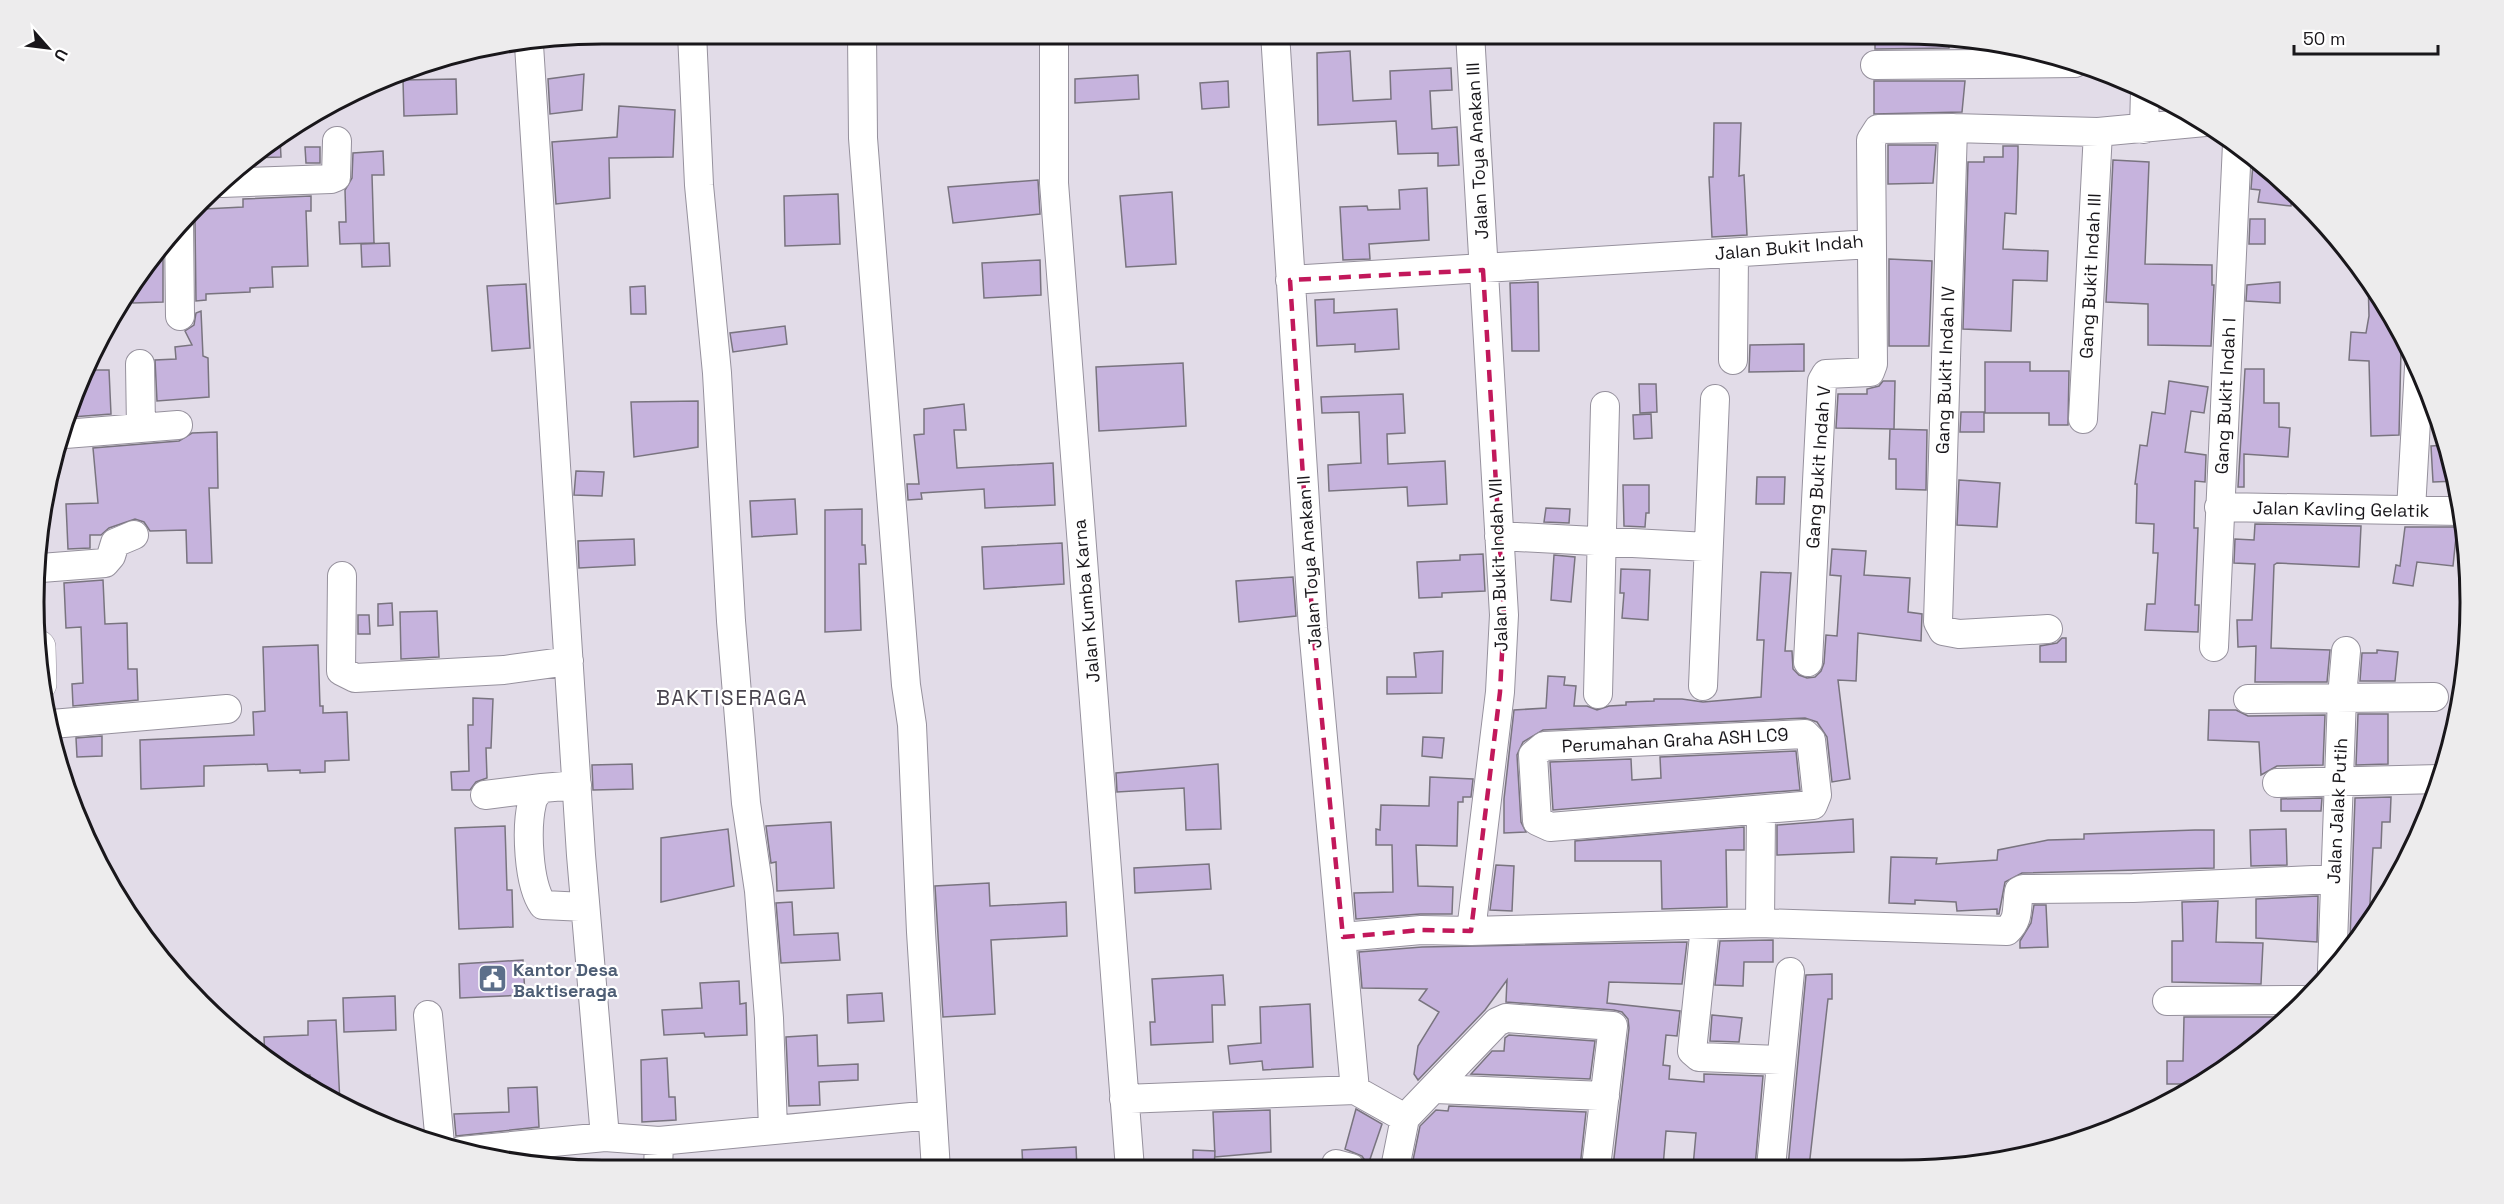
<svg xmlns="http://www.w3.org/2000/svg" width="2504" height="1204" font-family="'Space Grotesk',sans-serif">
  <style>
    .building { fill: #c6b3dd; stroke: #79747f; stroke-width: 1.5 }
    .lines { fill: none; stroke-linecap: round; stroke-linejoin: round }
    .minor-casing { stroke: #96919d; stroke-width: 30 }
    .major-casing { stroke: #96919d; stroke-width: 34 }
    .minor { stroke: #fff; stroke-width: 28 }
    .major { stroke: #fff; stroke-width: 33 }
    .marked { fill: none; stroke: #c2185b; stroke-width: 4.5; stroke-dasharray: 12 8; stroke-linejoin: round }
    .labels { text-anchor: middle; dominant-baseline: central; stroke-width: 4.5; stroke-linejoin: round; paint-order: stroke }
    .street-label { font-size: 18px; fill: #19171b; stroke: #fff }
    .service-label { font-size: 18px; font-weight: bold; fill: #4e5e75; stroke: #fff; text-anchor: start }
    .quarter-label { font-size: 21px; letter-spacing: 1.5px; fill: #49444e; stroke: #fff }
    .rim { fill: none; stroke: #19171b; stroke-width: 3 }
  </style>
  <rect width="100%" height="100%" fill="#e2dce8"/>
  <path class="building" d="M1875,33l74,5v10l-74,1z
    M1350,51l3,50 38,-2 -1,-28 61,-3 1,22 -22,1 2,38 25,-2 2,38 -21,1v-13l-40,1 -2,-33 -78,4 -1,-72z
    M584,74l-2,36 -32,4 -2,-35z
    M1138,75l1,24 -64,4v-24z
    M456,79l1,35 -53,2 -1,-36z
    M1228,81l1,26 -27,2 -2,-26z
    M1874,81h91l-3,31 -88,2z
    M619,106l56,4 -2,47 -64,1 1,40 -54,6 -4,-62 65,-5z
    M1714,123h27l-2,53 5,-1 3,60 -35,2 -3,-60h4z
    M280,138l1,19 -34,1 8,-7z
    M1888,145h48l-3,38 -45,1z
    M2003,146h15v11l-2,57 -11,-1 -2,36 45,2 -1,30 -34,-1 -2,51 -48,-2 5,-167h16v-5h19z
    M305,147h15v16h-14z
    M383,151l1,24h-12l2,68 -34,1 -1,-22h7l-1,-32 7,-12 1,-25z
    M2113,160l36,2 -4,102 67,1v20h2l-3,61 -63,-1v-41l-42,-2z
    M2253,164h8l31,26 -1,16 -33,-4 2,-12 -9,-1z
    M1038,180l2,34 -87,9 -5,-36z
    M1427,188l2,52 -60,4 1,15 -27,1 -3,-53 27,-1 1,4 32,-1 -1,-19z
    M1172,192l4,72 -50,3 -6,-71z
    M838,194l2,50 -55,2 -1,-50z
    M311,196v15h-5l2,55 -36,1 1,20 -23,1v4l-44,2v6l-10,1 -1,-79 -4,-11 12,-11 1,9 39,-2v-8z
    M2250,219h15v25h-16z
    M163,243v59l-30,1 -1,-17z
    M389,243l1,23 -28,1 -1,-23z
    M1889,259l43,2 -3,85h-40z
    M1040,260l1,35 -57,3 -2,-35z
    M2368,277l21,35v16h9l11,22 -8,-1 -2,86 -28,1 -2,-75 -20,-1 2,-28 15,1 3,-17z
    M1538,282l1,69h-27l-2,-68z
    M2280,282v21l-34,-2 1,-16z
    M526,284l4,64 -38,3 -5,-65z
    M645,286l1,28h-15l-1,-27z
    M1334,299v14l63,-4 2,40 -44,3v-8l-38,2 -2,-46z
    M201,311l2,45 5,2 1,39 -52,4 -2,-41 21,-1 -1,-12 17,-2 -7,-14 9,-6 2,-12z
    M785,326l2,18 -54,8 -3,-19z
    M1804,344v27l-55,1 1,-27z
    M1985,362h45v9h39l-1,54h-19v-12h-64z
    M1183,363l3,63 -87,5 -3,-64z
    M2245,369h19v34h15v24l11,1 -2,29 -44,-3v33h-6z
    M89,370h20l2,44 -39,3z
    M1883,381h12l-1,48 -58,-1 2,-34h29v-5l12,-3z
    M2169,381l39,6 -4,26 -13,-2 -6,41 21,3 -1,27 -10,-1 -1,47h4l-3,77h4l-1,27 -53,-2 2,-26h8l3,-51h-5l1,-29 -18,-1 1,-39h-2l5,-39 7,1 5,-34 13,2z
    M1639,384h17l1,28 -17,1z
    M1403,394l2,39 -18,1 1,30 57,-3 2,43 -39,2 -1,-19 -78,4 -1,-26 33,-2 -2,-51 -37,1 -1,-16z
    M698,401v46l-64,10 -3,-55z
    M964,404l2,26h-12l3,38 96,-5 2,42 -70,3 -1,-19 -63,4 1,6 -14,1 -1,-16h12l-5,-49 10,-1v-25z
    M1961,412h23v20h-24z
    M1651,414l1,24 -18,1 -1,-24z
    M1890,429l37,1 -1,60 -30,-1v-30h-7z
    M217,432l1,56h-9l3,75h-25l-1,-33 -36,1 -6,-9 -9,-3 -26,9 -8,7h-11v13l-22,1 -2,-45 32,-1 -5,-55 86,-7 13,-8z
    M2446,445l11,36 -24,1 -2,-36z
    M576,471l28,1 -2,24 -28,-1z
    M1757,477h28l-1,27h-28z
    M1959,480l41,3 -3,44 -40,-2z
    M1623,485h26v28h-3l-1,14 -21,-1z
    M795,499l2,35 -45,3 -2,-36z
    M1546,508l24,1 -1,14 -25,-1z
    M862,509v36h3l1,19h-7l2,66 -36,2v-122z
    M2255,524l106,2 -2,41 -82,-4 -3,2 -3,83 59,2 -3,32h-72l1,-36 -18,1 -1,-27h15l3,-56 -21,-1 1,-24 19,1z
    M2405,527h52l-4,39 -36,-4 -4,24 -20,-3 3,-18 4,1z
    M634,539l1,26 -56,3 -1,-27z
    M1062,543l2,41 -80,5 -2,-42z
    M1832,549l34,2 -2,24 46,3 -2,34 14,2 -1,27 -63,-8 -2,48 -18,-1 12,99 -18,3 -5,-45 -10,-15 -12,-4 -262,12 -20,12 -6,13 4,67 5,10 -22,1v-34l10,-89 32,-2 2,-32 17,1 -1,8 12,1 -2,20h13l10,4 12,-4 17,-1v-3l28,-1v-2h28l21,3 58,-5 3,-57h-7l4,-68 30,1 -6,78h7l1,18 6,6 8,3 8,-1 6,-6 3,-8 2,-28 11,1 4,-60 -11,-1z
    M1483,554l2,37 -43,2v4l-23,1 -2,-36 43,-2v-5z
    M1554,555l21,2 -4,45 -20,-2z
    M1621,569l29,1 -2,50 -26,-2 2,-25h-4z
    M1293,577l3,39 -57,6 -3,-41z
    M103,580l2,44 22,-1 1,46h9l1,31 -65,6 -1,-22 11,-1 -2,-56 -15,1 -2,-45z
    M392,603l1,22 -15,1v-22z
    M437,611l2,46 -38,2 -1,-47z
    M358,615h11l1,19h-12z
    M2062,638h4v24h-26v-16l17,-3z
    M318,645l2,61h3v7l24,-1 2,48 -24,1v11l-25,1v-3l-32,1 -1,-7 -63,2v20l-63,3 -1,-49 114,-5 -1,-23 12,-1 -2,-64z
    M2377,650l21,2 -3,29h-35l2,-28h15z
    M1443,651l-1,42 -55,1v-17h29l-2,-24z
    M473,698l20,1 -2,49h-5l1,30 -11,4 -6,8h-18l-1,-18 18,-1 -1,-46h5z
    M2209,710h27l12,6 77,-1 -2,50 -46,1 -16,9 -2,-33 -51,-2z
    M2358,714h30v50l-32,1z
    M102,736v20l-25,1 -1,-19z
    M1423,737l21,1 -2,20 -20,-2z
    M1796,751l4,39 -247,20 -3,-48 81,-3 1,21 29,-2 -1,-21z
    M632,764l1,25 -40,1 -1,-25z
    M1218,764l3,65 -35,1 -2,-42 -67,4 -1,-19z
    M1430,777l43,2 -2,18h-8v5h-5l-1,44 -41,-1 2,41 35,1 -1,27h-32l-64,5 -2,-26 39,-1 -1,-47h-16v-16l4,1 1,-25 48,1z
    M2391,797l-1,25h-8l-1,26h-8l-4,73 -11,19h-8l5,-142z
    M2322,798l-1,13h-40v-12z
    M1853,819l1,33 -77,3v-30z
    M831,822l3,66 -57,3 -1,-29 -5,1 -5,-37z
    M505,826l2,64h5l1,37 -54,2 -4,-101z
    M1744,827v23h-18l1,57 -65,2 -1,-48h-86v-20z
    M728,829l6,57 -73,16v-64z
    M2286,829l1,36 -36,1 -1,-36z
    M2195,830h19v38l-192,5 -17,9 -6,32h-2v-5l-40,2 -1,-9 -41,-2v4l-26,-1 2,-46 46,1 -1,6 61,-4 1,-10 50,-10 36,-1v-5z
    M1209,864l2,25 -76,4 -1,-25z
    M1496,865l18,1 -2,45 -22,-1z
    M989,883l1,23 76,-4 1,34 -76,4 4,74 -52,3 -8,-131z
    M2318,896l-1,46 -61,-4v-39z
    M2218,901l-2,41 47,1 -2,41 -89,-2v-41h11l-1,-39z
    M792,902l2,33 44,-2 2,27 -59,3 -5,-60z
    M2034,905h12l2,42 -28,1v-7l11,-18z
    M1773,940v22h-29l-1,24 -28,-1 5,-44z
    M1687,942l-5,42 -73,-2 -2,21 73,8 -3,25 -11,-1 -3,30 7,1 -1,13 35,3v-8l59,2 -8,91h-62l3,-34 -30,-2 -3,36h-50l16,-139 -1,-9 -6,-7 -8,-2 -108,-8 1,-22 -22,30 -67,70 -4,-6 4,-28 21,-34 -20,-12 8,-11 -65,-1 -3,-36 63,-5z
    M523,960l2,35 -65,3 -1,-34z
    M1832,974v25h-4l-19,168h-21l18,-192z
    M1223,975l2,30h-13l1,37 -62,3 -1,-23h5l-3,-43z
    M739,981l1,23 6,-1 1,32 -42,2 -1,-4 -40,2 -2,-25 40,-2 -2,-25z
    M882,993l2,28 -36,2 -1,-28z
    M395,996l1,34 -52,2 -1,-34z
    M1310,1004l3,63 -50,3 -1,-9 -32,3 -2,-18 33,-3 -1,-36z
    M1712,1015l30,3 -3,24 -29,-1z
    M2184,1017h101l-36,36 -53,31h-29v-23h16z
    M336,1020l4,84 -29,-16 -1,-13 -22,1 -23,-18 -1,-21 44,-2v-14z
    M817,1035l1,31 40,-2v16l-39,2 1,23 -31,1 -3,-69z
    M1509,1035l86,6 -5,38 -119,-5 21,-23h12l1,-13z
    M667,1058l2,39h6l1,23 -34,2 -1,-62z
    M537,1087l2,40 -83,9 -2,-22 55,-2 -1,-24z
    M1449,1106l137,6 -6,55 -113,-2 -1,3 -29,-5 -1,5 -24,-3 8,-39 16,-16 12,1z
    M1356,1109l26,15 -14,41 -6,-9 -17,-7z
    M1270,1110l1,42 -56,5 -2,-45z
    M1076,1147l1,22h-54l-1,-19z
    M1193,1150l22,1 -1,18h-21z"/>
  <g class="lines">
    <defs>
      <path id="minor" d="M692,33l7,152 18,188 14,248 15,182 13,88 10,127 4,111
        M862,33l1,105 43,547 6,40 9,207 15,238
        M1054,33v150l76,986
        M1275,33l38,595 42,462
        M1470,33l34,582 -4,77 -29,239
        M529,45l52,810 24,282
        M1875,65l200,-2
        M1953,128l-15,494 5,9 16,3 89,-5
        M2144,129l1,-39
        M221,183l110,-4 5,-2 1,-36
        M179,222l1,94
        M1290,280l581,-36
        M1733,360l1,-107
        M140,364l1,64
        M2083,419l15,-287
        M65,434l113,-9
        M2219,507l243,4
        M2411,510l8,-143
        M1499,536l209,11
        M41,568l64,-5 6,-7 4,-13 19,-8
        M342,576l-1,95 14,7 149,-8 65,-9
        M2214,647l23,-503
        M1808,662l14,-281 4,-7 44,-2 3,-8 -2,-224 7,-11 75,-1 145,4 107,-10
        M1703,686l12,-287
        M1598,694l7,-288
        M2248,699l186,-2
        M52,724l175,-15
        M1805,734l6,6 6,55 -4,10 -263,22 -13,-6 -4,-66 11,-9z
        M2277,783l163,-4
        M577,785l-35,3c-4,4 -9,9 -10,15 -6,25 -4,81 11,102l42,2
        M485,795l57,-7
        M1760,923l1,-112
        M1705,926l-13,125 7,6 81,3
        M1343,937l78,-7 50,1 289,-8 247,8c13,-12 9,-24 12,-40l4,-2 110,-1 201,-9
        M2332,970l10,-273 4,-46
        M2167,1001l135,-1
        M428,1015l12,129
        M1435,1089l170,7
        M1355,1090l50,28
        M1124,1099l231,-9
        M461,1151l144,-14 54,4 273,-26
        M1336,1164l15,4
        M1771,1167l19,-195
        M1395,1168l10,-50 92,-96 9,-4 107,8 -17,141
        M658,1171l1,-30"/>
      <path id="major" d="M39,647l1,37"/>
    </defs>
    <use href="#minor" class="minor-casing"/>
    <use href="#major" class="major-casing"/>
    <use href="#minor" class="minor"/>
    <use href="#major" class="major"/>
  </g>
  <path class="marked" d="M1483,270l21,345 -4,77 -29,239 -50,-1 -78,7 -30,-309 -23,-348z"/>
  <defs>
    <symbol id="civic-square" viewBox="-11 -11 22 22"><rect x="-9" y="-9" width="18" height="18" rx="4" fill="#5c6f8a" stroke="#fff"/><path d="M-.6-6.5H3V-4.5H.6V-3L4-1V1h2V6H-6V1h2V-1L-.6-3ZM-1.2 2.5V6h2.4V2.5Z" fill="#fff"/></symbol>
  </defs>
  <g fill-rule="evenodd">
    <use href="#civic-square" x="476" y="962" width="33" height="33"/>
  </g>
  <g class="labels">
    <g class="street-label">
      <text transform="translate(1477 151) rotate(-93)">Jalan Toya Anakan III</text>
      <text transform="translate(1789 247) rotate(-5)">Jalan Bukit Indah</text>
      <text transform="translate(2090 276) rotate(-87)">Gang Bukit Indah III</text>
      <text transform="translate(1945 370) rotate(-88)">Gang Bukit Indah IV</text>
      <text transform="translate(2225 396) rotate(-87)">Gang Bukit Indah I</text>
      <text transform="translate(1818 467) rotate(-86)">Gang Bukit Indah V</text>
      <text transform="translate(2341 509) rotate(1)">Jalan Kavling Gelatik</text>
      <text transform="translate(1309 562) rotate(-94)">Jalan Toya Anakan II</text>
      <text transform="translate(1498 565) rotate(-92)">Jalan Bukit Indah VII</text>
      <text transform="translate(1086 601) rotate(-95)">Jalan Kumba Karna</text>
      <text transform="translate(1675 740) rotate(-3)">Perumahan Graha ASH LC9</text>
      <text transform="translate(2337 811) rotate(-87)">Jalan Jalak Putih</text>
    </g>
    <g class="service-label">
      <text x="513" y="969">Kantor Desa<tspan x="513" dy="21">Baktiseraga</tspan></text>
    </g>
    <g class="quarter-label">
      <text x="732" y="697">BAKTISERAGA</text>
    </g>
  </g>
  <path d="M0 0H2504V1204H0ZM602 44H1902A558 558 0 0 1 2460 602V602A558 558 0 0 1 1902 1160H602A558 558 0 0 1 44 602V602A558 558 0 0 1 602 44Z" fill="#edeced" fill-rule="evenodd"/>
  <path class="rim" d="M602 44H1902A558 558 0 0 1 2460 602V602A558 558 0 0 1 1902 1160H602A558 558 0 0 1 44 602V602A558 558 0 0 1 602 44Z"/>
  <g transform="translate(48 48) rotate(118)" stroke="#ffffff" stroke-width="4.5" paint-order="stroke">
  <path d="M0-4.5L10 22L0 15L-10 22Z" fill="#19171b"/>
  <text y="-9" font-size="16" font-weight="bold" text-anchor="middle" fill="#19171b">U</text>
  </g>
  <path d="M2294 45v9h144v-9" fill="none" stroke="#19171b" stroke-width="3"/>
  <text x="2303" y="45" font-size="18" fill="#19171b" stroke="#ffffff" stroke-width="4.5" paint-order="stroke">50 m</text>
</svg>
